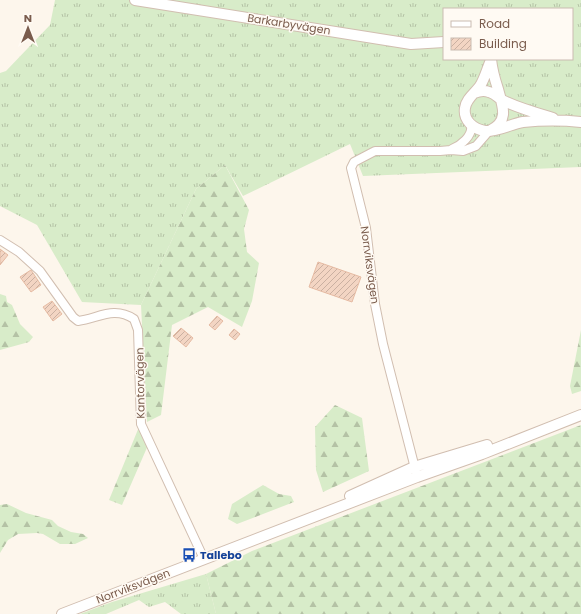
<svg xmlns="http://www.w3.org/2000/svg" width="581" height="614" font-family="Poppins,sans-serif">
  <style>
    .grass { fill: url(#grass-tufts); fill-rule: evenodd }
    .forest { fill: url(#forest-firs) }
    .building { fill: url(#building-hatch); stroke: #e6bba3 }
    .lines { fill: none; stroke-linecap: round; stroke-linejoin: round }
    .minor-casing { stroke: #d1beb0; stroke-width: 10 }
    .tertiary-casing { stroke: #d1beb0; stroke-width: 12 }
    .minor { stroke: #fff; stroke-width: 8 }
    .tertiary { stroke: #fff; stroke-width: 10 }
    .labels { text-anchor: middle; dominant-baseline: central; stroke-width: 3; stroke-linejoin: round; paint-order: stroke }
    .street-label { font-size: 11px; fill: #7a5c4d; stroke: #fffaf3 }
    .transit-label { font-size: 11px; font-weight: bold; fill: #164399; stroke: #fffaf3; text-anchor: start }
  </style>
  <defs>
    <pattern id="grass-tufts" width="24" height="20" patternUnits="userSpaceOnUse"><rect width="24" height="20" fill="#d8ecc9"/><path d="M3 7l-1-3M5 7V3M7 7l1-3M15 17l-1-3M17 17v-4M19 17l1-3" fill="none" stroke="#b4c2a5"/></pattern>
    <pattern id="forest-firs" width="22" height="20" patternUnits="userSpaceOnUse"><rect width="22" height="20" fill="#d8ecc9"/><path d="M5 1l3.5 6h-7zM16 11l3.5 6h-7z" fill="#b4c2a5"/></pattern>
    <pattern id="building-hatch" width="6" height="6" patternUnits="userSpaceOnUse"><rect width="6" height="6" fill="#f3d5c3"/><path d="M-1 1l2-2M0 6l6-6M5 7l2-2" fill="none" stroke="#cab0a1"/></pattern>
  </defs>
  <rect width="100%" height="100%" fill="#fdf6ec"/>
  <path class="grass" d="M55,0h526v167l-218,9 -13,-32 -107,52 -18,-31 -29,24 -55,116 -59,-3 -45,-77 -37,-19v-133l6,-2 44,-46zM444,9h128v50h-128z
    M206,574l10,40h-35l-16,-12 -16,5 -10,-7 -33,14h-26l32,-12z"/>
  <path class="forest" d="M225,165l24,45 -5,19 3,23 12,11 -7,38 -10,26 -34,-20 -36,18 -11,90 -14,7 -6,-117 55,-116z
    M0,294l6,2 1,6 5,3 8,19 13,13 -4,5 -29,8z
    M581,330v61l-9,3 -2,-8z
    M335,405l27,13 7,53 -46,21 -7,-22 -1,-43z
    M581,425v189h-365l-10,-40 46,-23z
    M139,427l10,16 -27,62 -13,-5z
    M263,485l16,9 12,2 3,6 -57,22 -9,-5 4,-15z
    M7,504l19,9 26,7 6,6 13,6 12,2 5,4 -13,6h-15l-17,-10 -6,-1 -19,1 -10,6 -8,13v-48z"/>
  <path class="building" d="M0,249l8,6 -8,10z
    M318,262l43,15 -9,25 -43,-15z
    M31,270l10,15 -10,7 -11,-15z
    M52,301l10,13 -9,7 -10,-14z
    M217,316l6,5 -8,9 -6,-5z
    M181,328l12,10 -7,9 -13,-11z
    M234,329l6,5 -5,6 -6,-5z"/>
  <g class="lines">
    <defs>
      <path id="minor" d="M452,149c9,-4 21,-13 19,-24
        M0,240l19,12 21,19 33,46 5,4c21,-3 36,-15 56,-2l4,11 3,94 63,135
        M416,472l-33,-128 -8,-40 -9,-76 -15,-60 3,-6 21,-11h65l11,-1 12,1 13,-5 13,-15"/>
      <path id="tertiary" d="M135,0l276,44 33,-2
        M491,59c1,10 4,21 7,30 4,16 12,31 -7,41
        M491,60c-4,9 -6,18 -11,26 -5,7 -14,13 -15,22 -2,12 8,21 20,23 12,1 26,-7 38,-9 20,-2 39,-2 58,0
        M474,93c5,-2 10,-3 15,-1 6,1 9,6 13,8 16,8 34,13 51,18
        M350,496l64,-29 73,-22
        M62,614l355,-137 65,-23 99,-39"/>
    </defs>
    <use href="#minor" class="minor-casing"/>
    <use href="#tertiary" class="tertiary-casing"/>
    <use href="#minor" class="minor"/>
    <use href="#tertiary" class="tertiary"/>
  </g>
  <defs>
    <symbol id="bus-bare" viewBox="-9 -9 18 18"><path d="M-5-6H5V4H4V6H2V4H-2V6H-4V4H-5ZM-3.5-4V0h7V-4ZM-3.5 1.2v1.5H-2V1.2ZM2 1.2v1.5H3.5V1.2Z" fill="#1a4fb4" stroke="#fffaf3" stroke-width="2.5" paint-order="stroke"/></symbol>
  </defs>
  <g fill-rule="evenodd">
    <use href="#bus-bare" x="179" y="545" width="20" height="20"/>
  </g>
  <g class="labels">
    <g class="street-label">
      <text transform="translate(289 24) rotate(9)">Barkarbyvägen</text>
      <text transform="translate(370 265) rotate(82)">Norrviksvägen</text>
      <text transform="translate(140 383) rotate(-91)">Kantorvägen</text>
      <text transform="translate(133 586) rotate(-21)">Norrviksvägen</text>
    </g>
    <g class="transit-label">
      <text x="200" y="555">Tallebo</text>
    </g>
  </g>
  <rect x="443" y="8" width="130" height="52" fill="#fffaf3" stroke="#cabbb1"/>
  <rect x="451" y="21" width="20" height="6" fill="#ffffff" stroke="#cabbb1"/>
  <text x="479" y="28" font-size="12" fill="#7a5c4d">Road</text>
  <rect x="451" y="38" width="20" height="12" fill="url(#building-hatch)" stroke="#cabbb1"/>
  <text x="479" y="48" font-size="12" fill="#7a5c4d">Building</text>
  <g transform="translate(28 28)" stroke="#fffaf3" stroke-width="3" paint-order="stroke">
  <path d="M0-3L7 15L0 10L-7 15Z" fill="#7a5c4d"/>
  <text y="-6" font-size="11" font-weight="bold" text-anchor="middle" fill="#7a5c4d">N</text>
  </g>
</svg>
